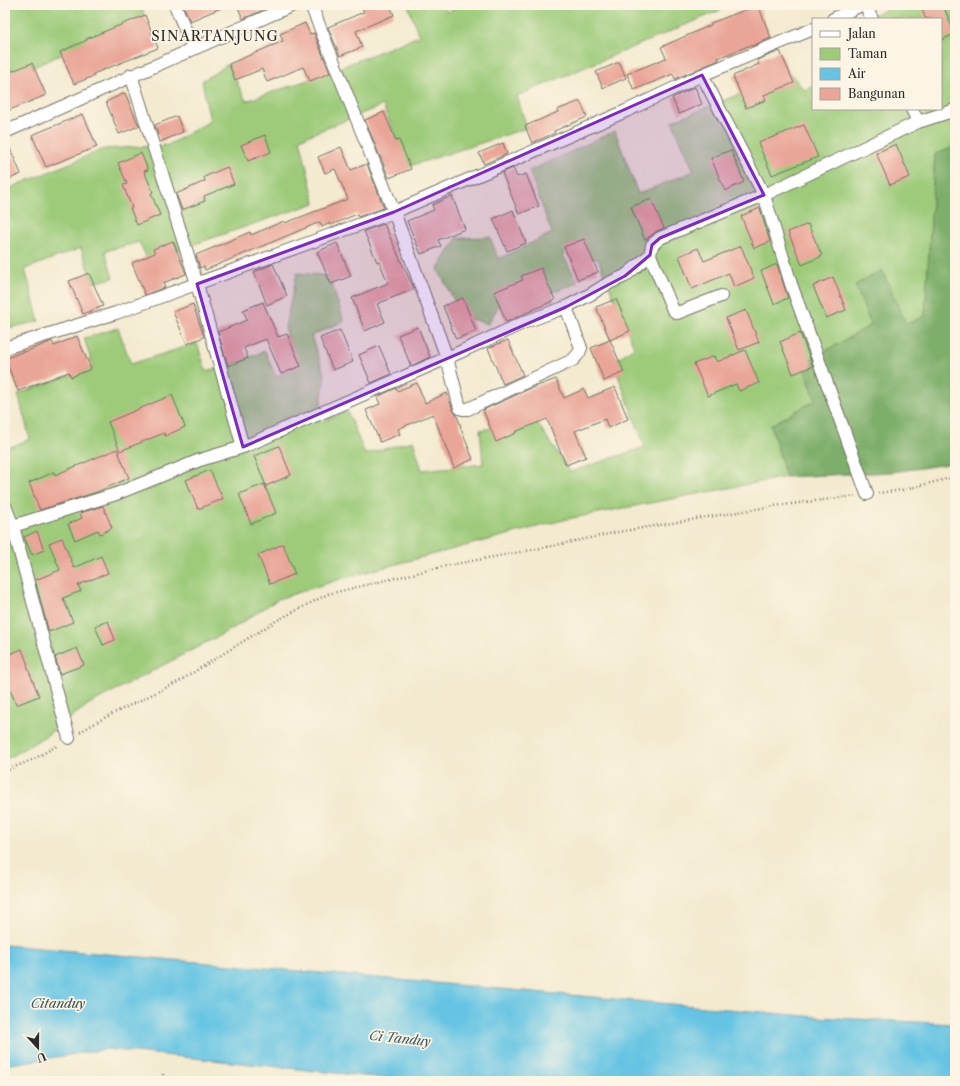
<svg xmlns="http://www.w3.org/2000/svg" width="960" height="1086" font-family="'Libre Caslon Text',serif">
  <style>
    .green { fill: #9dcb7a; stroke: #647b52 }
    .forest { fill: #7eaf6a; stroke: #546d4a }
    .water { fill: #65c4e3; stroke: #487887 }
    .building { fill: #e9a597 }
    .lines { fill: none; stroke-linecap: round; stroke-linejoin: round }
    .minor-casing { stroke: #716e64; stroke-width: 14 }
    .path { stroke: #716e64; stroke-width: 2.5; stroke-dasharray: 1 3; stroke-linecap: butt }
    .minor { stroke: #fff; stroke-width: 12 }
    .marked { fill: #7b2cbf; fill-opacity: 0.2; stroke: #7b2cbf; stroke-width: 3; stroke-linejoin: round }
    .labels { text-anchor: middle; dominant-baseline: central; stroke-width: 3.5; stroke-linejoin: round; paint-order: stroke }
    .water-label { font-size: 13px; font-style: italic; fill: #3c5962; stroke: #fcf5e5 }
    .quarter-label { font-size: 14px; letter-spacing: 1px; fill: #2b2b2b; stroke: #fcf5e5 }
  </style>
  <rect width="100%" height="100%" fill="#fcf5e5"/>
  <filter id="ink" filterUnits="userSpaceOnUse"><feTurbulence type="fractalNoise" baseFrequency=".025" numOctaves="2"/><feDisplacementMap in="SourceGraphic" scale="8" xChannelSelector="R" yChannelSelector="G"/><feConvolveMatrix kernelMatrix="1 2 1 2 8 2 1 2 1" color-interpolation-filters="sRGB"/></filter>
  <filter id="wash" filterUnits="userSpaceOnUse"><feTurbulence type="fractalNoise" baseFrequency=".012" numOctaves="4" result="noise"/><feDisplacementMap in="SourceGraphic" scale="16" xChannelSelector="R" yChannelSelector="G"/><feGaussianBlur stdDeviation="0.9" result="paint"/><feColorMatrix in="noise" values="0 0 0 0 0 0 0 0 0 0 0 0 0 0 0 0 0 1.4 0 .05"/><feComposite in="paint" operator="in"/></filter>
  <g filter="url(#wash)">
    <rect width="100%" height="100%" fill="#f3eacf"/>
    <path class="green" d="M5,5h137l2,12 -139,63z
      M408,5h35l4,7 15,-7h271l-216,91 10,32 -120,39 -24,-62 -83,34 15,64 -167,57 -9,-18 -34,9 8,27 -20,5 -12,-35 -56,21 14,52 -34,8v-139l99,-41 64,-4 42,-24 -8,-40 26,-17 18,37 65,-22 108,-43z
      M896,5h59v142l-20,7 -10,162 -18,9h-36l-68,39 13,36 -45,25 15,52 -219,42 -223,59 -66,21 -46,30 -143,75 -42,31 -42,25v-311l25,-10 -12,-45 75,-27 -9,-29 34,-10 13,36 66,-21 9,28 24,-6 35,-14 11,26 21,-11 -12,-39 12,-54 32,3 15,45 -33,15 14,40 -7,47 29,-12 18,43 48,-13 9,29 61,-6 -3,-34 56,-9 34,51 75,-25 -32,-85 21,-15 -36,-88 -14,-1 -8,-17 -13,14 15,28 -34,12 -42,5 -14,24 -26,-8 -24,-47 19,-31 33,-1 8,22 54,-26 -23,-62 86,-40 23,63 56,-23 -22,-50 119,-47 13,16 9,-4v23h128v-90h-77z"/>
    <path class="forest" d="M955,147v316l-62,9 -107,5 -15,-52 45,-25 -13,-36 68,-39 -16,-40 27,-15 24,54 19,-8 10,-162z"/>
    <path class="water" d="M5,945l812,72 138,7v57h-542l-306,-32 -102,16z"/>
    <g id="blocks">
      <path class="building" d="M183,5h45l-38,16z
        M237,5h37l-31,14z
        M361,5h29l4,10 -38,16 6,16 -22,9 -12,-29 36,-15z
        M758,5l13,33 -19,8 -1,-1 -33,13 1,2 -44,19 -2,-5 -39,16 -7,-16 39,-16 -5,-11 50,-22v-2z
        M933,5h10l12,29 -14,6v-21h-15l-4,-9z
        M145,15l13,33 -65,26 1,2 -20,8 -14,-32 27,-12 -1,-1z
        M305,23l5,11 4,-1 16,40 -20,8 -7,-14 -36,15 -5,-13 -27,11 -6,-16 54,-23 -3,-7z
        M780,51l14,32 -30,12 2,5 -20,8 -13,-32 26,-12 -2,-4z
        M619,62l7,16 -23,10 -7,-16z
        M32,63l14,32 -41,17v-38z
        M695,87l7,17 -23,10 -7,-16z
        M125,93l14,33 -20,8 -13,-32z
        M580,101l7,16 -33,14 1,2 -23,10 -7,-17 33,-14 -1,-2z
        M384,112l12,29 3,-1 12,29 -22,9 -24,-58z
        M83,114l14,33 -51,20 -14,-32z
        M177,116l6,16 -23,10 -5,-17z
        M804,125l14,32 -46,18 -14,-32z
        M265,135l6,17 -23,9 -7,-16z
        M5,139h1l15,35 -16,7z
        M503,143l4,11 -23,10 -5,-11z
        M896,144l14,33 -20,8 -14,-32z
        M341,147l10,23 16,-6 17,44 -26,9 -1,-3 -26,11 -1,-2 -8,4 -2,-5 -115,48 -1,-4 -4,2 -4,-13 54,-23 1,3 33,-14 1,2 63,-24 -13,-30 -10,4 -7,-16z
        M731,150l13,32 -19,9 -14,-33z
        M141,153l7,17 -4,1 9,21 -2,1 9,22 -23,10 -7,-17h2l-9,-23 4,-1 -9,-21z
        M227,167l7,17 -30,12 1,5 -23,9 -6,-16 29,-13 -1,-4z
        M513,168l4,9 9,-3 13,32 -20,8 -17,-41z
        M452,196l13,33 -27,11 3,6 -20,8 -14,-33 27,-11 -2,-5z
        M651,199l13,29 -7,3 -12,9 -14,-33z
        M760,208l10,34 -16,6 -13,-32z
        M513,210l13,33 -19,8 -14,-32z
        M384,224l30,65 -37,15 8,18 -20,9 -13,-33 36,-15 -9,-22 -2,1 -13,-31z
        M808,224l14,32 -20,9 -14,-33z
        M584,239l14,33 -20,8 -14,-33z
        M173,241l13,33 -23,9 2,4 -20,8 -13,-32 23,-10 -2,-4z
        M337,243l14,33 -20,8 -14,-32z
        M741,246l13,32 -20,9 -5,-14 -37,16 -13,-33 19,-8 6,13z
        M273,264l14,32 -20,9 -13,-33z
        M777,264l11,34 -14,6 -13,-33z
        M541,268l14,32 -49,22 -12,-30 29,-12 -2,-4z
        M89,273l14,33 -20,8 -14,-33z
        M833,277l13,33 -20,8 -13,-32z
        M463,298l13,33 -20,8 -13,-33z
        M616,299l14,32 -20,9 -14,-33z
        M263,302l15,35 9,-3 14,32 -20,8 -15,-35 -22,9 4,10 -20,8 -10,-34 29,-12 -4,-10z
        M193,304l11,33 -17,7 -14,-32z
        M746,310l13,32 -20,8 -13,-32z
        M418,327l12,30 -19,9 -13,-31z
        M340,330l13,32 -20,8 -13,-32z
        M800,333l13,33 -20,8 -13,-32z
        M77,336l14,33 -20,8 -2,-5 -51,19 -13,-32 19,-8 1,1 27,-11 2,5z
        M508,340l15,35 -20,9 -15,-36z
        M610,340l14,32 -20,9 -13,-33z
        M379,346l12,28 -20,9 -12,-28z
        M745,350l14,33 -20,8 -3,-7 -28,12 -14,-32 20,-8 3,6z
        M556,379l8,19 20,-9 4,9 27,-11 13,32 -20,9 -3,-9 -30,12 11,26 -20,8 -19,-46 -32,13 1,1 -20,9 -13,-32 46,-21z
        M417,383l8,20 22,-10 6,17 3,4 5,12h-1l13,33 -19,9 -21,-54 -35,15 2,5 -20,8 -14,-32 14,-6 -3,-7 19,-9 1,3z
        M172,395l13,32 -20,9 -1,-3 -44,18 -12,-29z
        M279,446l12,29 -25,11 -12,-30z
        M117,449l12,29 -32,14 -57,18 -11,-27 25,-11 1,3z
        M210,470l13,29 -25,10 -12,-29z
        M264,484l12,29 -25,11 -12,-30z
        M103,506l9,22 -12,6 -2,-4 -23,10 -7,-16 14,-6 -2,-5z
        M37,531l7,19 -12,5 -8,-18z
        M62,538l12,30 27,-12 7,17 -30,12 3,6 -18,7 10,24 -24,10 -14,-52 25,-10 -11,-27z
        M283,544l12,30 -25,10 -12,-29z
        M108,621l7,19 -12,5 -8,-19z
        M77,648l7,17 -24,9 -5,-17z
        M22,649l6,16 -1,1 12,30 -23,9 -11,-30v-19z"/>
    </g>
  </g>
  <g filter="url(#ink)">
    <use href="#blocks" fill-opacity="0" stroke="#716e64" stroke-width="1"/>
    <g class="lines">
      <defs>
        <path id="minor" d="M175,5l18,43
          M311,5l83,207 53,146 13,50 3,1h5l105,-49 6,-7 2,-5 -15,-41
          M865,5l7,14
          M833,19l28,-14
          M131,75l66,209 46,163
          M702,75l62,120 27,89 76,210
          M912,109l6,13
          M5,132l288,-127
          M650,255l23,55 4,3 3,-1 41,-16
          M5,348l111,-35 278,-101 232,-101 76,-36 111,-46
          M5,506l8,20 103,-32 84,-34 43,-13 204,-89 78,-36 41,-15 25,-13 16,-10 18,-8 25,-21 2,-10 8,-7 104,-43 154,-73 37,-12
          M13,526l56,212"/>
      </defs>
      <use href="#minor" class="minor-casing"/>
      <path class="path" d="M878,493l24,-3 53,-13
        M80,732l24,-14 74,-36 98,-61 52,-27 122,-29 97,-18 71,-15 156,-26 81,-10
        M5,771l29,-12 24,-14
        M163,1074v7"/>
      <use href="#minor" class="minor"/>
    </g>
  </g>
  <path class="marked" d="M702,75l62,120 -104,43 -8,7 -2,10 -25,21 -59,31 -323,140 -46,-163 197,-72z"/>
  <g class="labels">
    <g class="water-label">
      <text x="58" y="1003">Citanduy</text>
      <text transform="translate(400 1038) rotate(6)">Ci Tanduy</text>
    </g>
    <g class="quarter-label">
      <text x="215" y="36">SINARTANJUNG</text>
    </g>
  </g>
  <rect width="960" height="1086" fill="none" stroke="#fcf5e5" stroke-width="20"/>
  <rect x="812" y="18" width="130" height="92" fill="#fcf5e5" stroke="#a8a49b"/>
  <rect x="820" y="31" width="20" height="6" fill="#ffffff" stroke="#a8a49b"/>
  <text x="848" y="38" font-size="12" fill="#2b2b2b">Jalan</text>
  <rect x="820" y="48" width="20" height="12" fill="#9dcb7a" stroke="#a8a49b"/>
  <text x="848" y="58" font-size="12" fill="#2b2b2b">Taman</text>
  <rect x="820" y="68" width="20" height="12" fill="#65c4e3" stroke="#a8a49b"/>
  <text x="848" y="78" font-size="12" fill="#2b2b2b">Air</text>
  <rect x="820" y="88" width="20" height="12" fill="#e9a597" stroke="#a8a49b"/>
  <text x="848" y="98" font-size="12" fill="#2b2b2b">Bangunan</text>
  <g transform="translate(38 1048) rotate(159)" stroke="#fcf5e5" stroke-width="3" paint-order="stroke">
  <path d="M0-3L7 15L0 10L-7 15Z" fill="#2b2b2b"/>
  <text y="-6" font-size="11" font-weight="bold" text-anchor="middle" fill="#2b2b2b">U</text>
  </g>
</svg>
